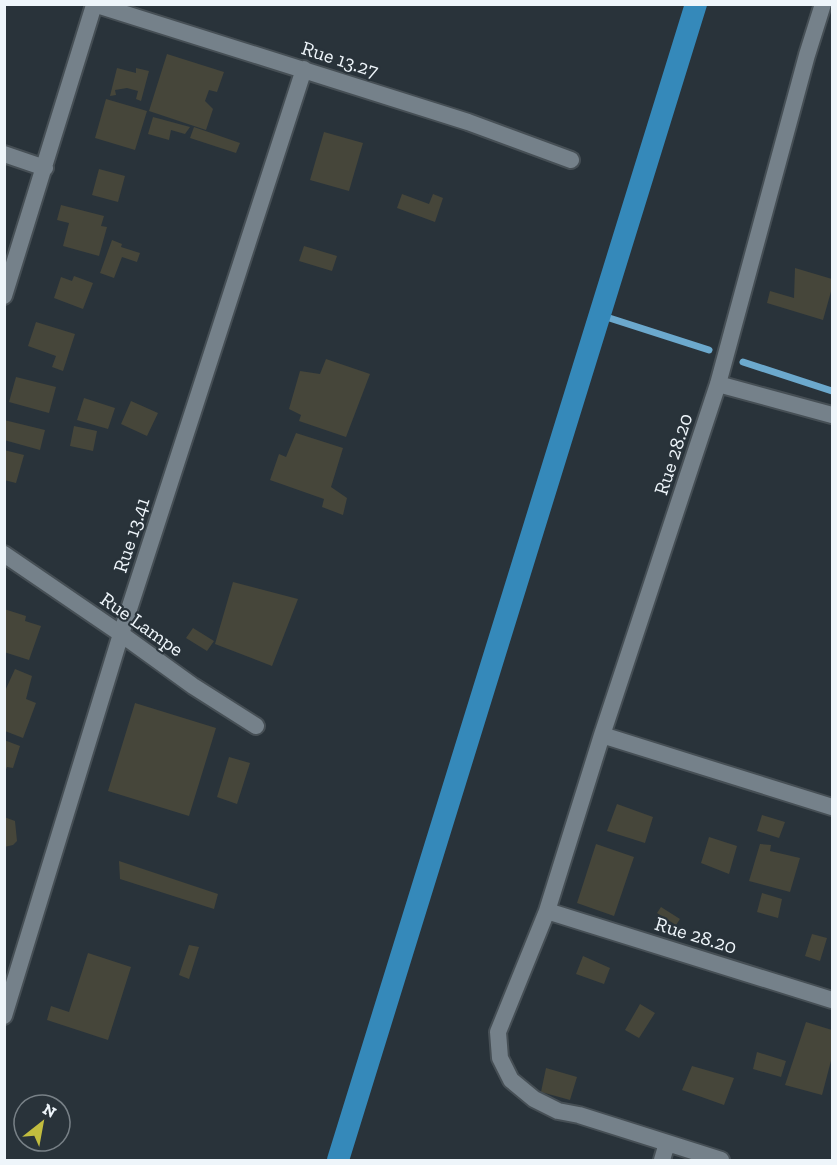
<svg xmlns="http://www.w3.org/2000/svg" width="837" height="1165" font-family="'Zilla Slab',serif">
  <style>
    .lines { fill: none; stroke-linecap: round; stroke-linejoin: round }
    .stream { stroke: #6ca9cd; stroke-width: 7 }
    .canal { stroke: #3589ba; stroke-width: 22 }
    .building { fill: #46463a }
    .minor-casing { stroke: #464f55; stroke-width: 20 }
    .minor { stroke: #75818a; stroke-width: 16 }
    .labels { text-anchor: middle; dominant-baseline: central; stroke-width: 4.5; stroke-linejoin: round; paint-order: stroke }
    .street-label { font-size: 20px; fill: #eef5fa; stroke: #29333a }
  </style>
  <rect width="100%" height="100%" fill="#29333a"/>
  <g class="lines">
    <path class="stream" d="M600,315l109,35
      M743,362l89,29"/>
    <path class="canal" d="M338,1160l358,-1156"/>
  </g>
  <path class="building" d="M167,54l57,18 -7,20 -8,-2 -4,11 8,8 -7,21 -57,-19z
    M117,68l19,5v-5l13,3 -8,30 -5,-2 2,-8 -11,-3 -12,2 1,5 -6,1z
    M106,99l41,12 -12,39 -40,-12z
    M153,117l37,10 -5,7 -14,-4 -2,10 -21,-6z
    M194,127l46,16 -4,10 -46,-15z
    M324,132l39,11 -14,48 -39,-11z
    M99,169l26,7 -7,26 -26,-7z
    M402,194l27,10 4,-10 10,4 -8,24 -38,-14z
    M61,205l43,11 -3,10 6,1 -8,29 -36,-10 6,-23 -12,-3z
    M112,240l10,4 -1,3 19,6 -3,9 -15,-5 -8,21 -14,-5z
    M304,246l33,10 -5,15 -33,-10z
    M795,268l37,11v9l-9,32 -56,-17 3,-12 24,7z
    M74,276l19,7 -10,26 -29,-11 7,-21 11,4z
    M36,322l39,12 -12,37 -11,-4 4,-11 -28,-10z
    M326,359l44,15 -24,63 -47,-16 2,-6 -12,-6 11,-38 20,3z
    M16,377l40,10 -7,26 -40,-11z
    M84,398l31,10 -7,21 -31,-9z
    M131,401l27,12 -11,23 -26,-12z
    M4,420l41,10 -5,20 -36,-10z
    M74,426l23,5 -4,20 -23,-5z
    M296,433l47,15 -12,39 16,11 -4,17 -21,-8 2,-8 -54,-19 9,-26 7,3z
    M4,450l20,5 -8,28 -12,-3z
    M233,582l65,17 -26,67 -57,-22z
    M4,609l22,7 -1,5 16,5 -12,34 -25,-8z
    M193,628l21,13 -7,10 -21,-13z
    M15,669l17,7 -6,23 10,4 -13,35 -18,-7v-40z
    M135,703l81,25 -27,88 -81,-25z
    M4,740l16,6 -7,22 -6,-1 -2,5z
    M229,757l21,6 -13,41 -20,-7z
    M617,804l36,13 -8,26 -38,-12z
    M762,815l23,7 -6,16 -22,-7z
    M4,817l11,4 2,20 -4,4 -9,2z
    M709,837l28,9 -8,28 -28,-11z
    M596,844l38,13 -20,59 -37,-13z
    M760,844l11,1 -1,6 30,7 -10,34 -41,-11z
    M119,861l99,33 -4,15 -94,-30z
    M762,893l20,6 -4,19 -21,-6z
    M661,907l19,12 -4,6 -19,-12z
    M812,934l15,4 -7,23 -15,-5z
    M189,945l10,2 -10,32 -10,-4z
    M88,953l43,14 -23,73 -61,-20 4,-14 18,6z
    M583,956l27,12 -6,16 -28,-10z
    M640,1004l15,9 -16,25 -14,-8z
    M806,1022l26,8v27l-10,38 -37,-10z
    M757,1052l29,9 -5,16 -28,-8z
    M692,1066l42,12 -10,27 -42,-15z
    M546,1068l31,9 -7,23 -29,-8z"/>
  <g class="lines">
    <defs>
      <path id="minor" d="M94,4l374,118 103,38
        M4,154l41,14
        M4,296l90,-291
        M718,384l114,31
        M4,554l117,80 72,52 63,40
        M602,735l230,72
        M547,911l285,89
        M4,1016l117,-382 183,-565
        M662,1160l5,-17
        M721,1160l-142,-45 -21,-4 -24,-12 -23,-19 -11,-22 -2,-26 49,-121 55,-176 116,-351 89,-329 16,-51"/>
    </defs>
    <use href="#minor" class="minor-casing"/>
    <use href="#minor" class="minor"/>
  </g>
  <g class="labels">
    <g class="street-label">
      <text transform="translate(340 59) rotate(18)">Rue 13.27</text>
      <text transform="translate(673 454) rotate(-72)">Rue 28.20</text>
      <text transform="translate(131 535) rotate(-72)">Rue 13.41</text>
      <text transform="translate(142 624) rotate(35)">Rue Lampe</text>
      <text transform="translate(696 935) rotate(17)">Rue 28.20</text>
    </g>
  </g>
  <rect width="837" height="1165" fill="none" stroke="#eef5fa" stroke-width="12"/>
  <g transform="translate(42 1123) rotate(31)"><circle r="28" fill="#29333a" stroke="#788187" stroke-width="1.5"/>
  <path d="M0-4.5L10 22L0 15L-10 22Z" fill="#c2bd3f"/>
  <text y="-9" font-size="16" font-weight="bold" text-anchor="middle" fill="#eef5fa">N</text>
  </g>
</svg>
